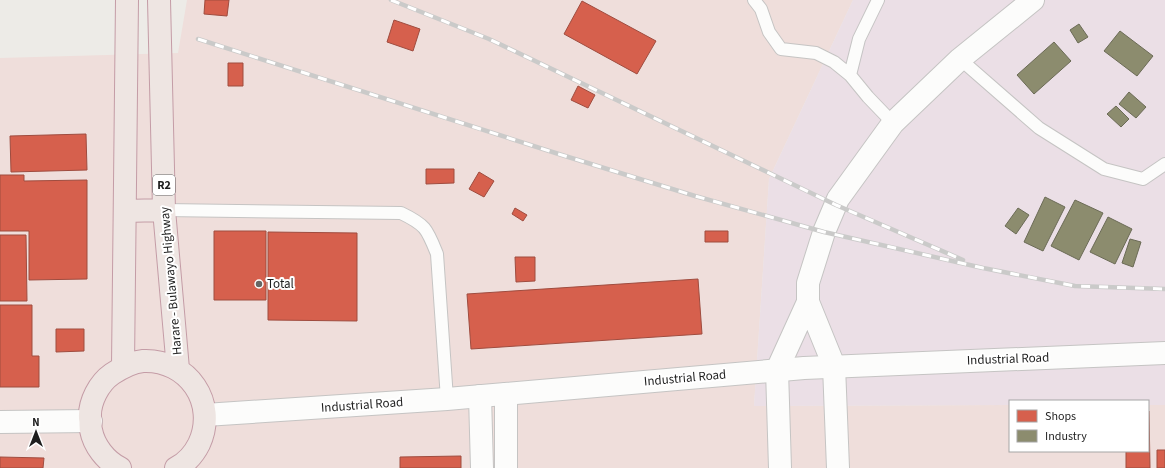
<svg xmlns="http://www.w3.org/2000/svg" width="1165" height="468" font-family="'Source Sans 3',sans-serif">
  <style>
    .commercial { fill: #efdedb }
    .industrial { fill: #ebdfe6 }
    .shops { fill: #d6604d; stroke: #9f4c3f }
    .industry { fill: #8c8c6e; stroke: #6b6b56 }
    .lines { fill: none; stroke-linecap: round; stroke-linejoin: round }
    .service-casing { stroke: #c5c4c3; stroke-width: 14 }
    .minor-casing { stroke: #c5c4c3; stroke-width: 24 }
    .tertiary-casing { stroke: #c5c4c3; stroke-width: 24 }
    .trunk-casing { stroke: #c49ca6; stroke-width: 24 }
    .service { stroke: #fcfcfb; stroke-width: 12 }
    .minor { stroke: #fcfcfb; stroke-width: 22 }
    .tertiary { stroke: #fcfcfb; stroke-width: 22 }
    .trunk { stroke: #eee5e2; stroke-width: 22 }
    .rail-casing { stroke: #cacac9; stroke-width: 4.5 }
    .rail { stroke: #fff; stroke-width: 3; stroke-dasharray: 9; stroke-linecap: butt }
    .poi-dot { fill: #666664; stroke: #fff; stroke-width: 1.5 }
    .labels { text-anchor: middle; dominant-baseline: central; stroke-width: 4; stroke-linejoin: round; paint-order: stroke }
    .shield { fill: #fff; stroke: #626262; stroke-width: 1 }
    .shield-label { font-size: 12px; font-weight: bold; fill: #1e1e1e }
    .street-label { font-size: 13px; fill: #1e1e1e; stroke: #fff }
    .poi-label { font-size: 13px; fill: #1e1e1e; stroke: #fff; text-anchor: start }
  </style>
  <rect width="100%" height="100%" fill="#edebe7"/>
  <path class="commercial" d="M187,0h666l-84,179 -15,227 256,-1v46h138v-46h17v63h-1165v-410l178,-5z"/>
  <path class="industrial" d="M853,0h312v405h-17v-4h-138v4l-256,1 15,-227z"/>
  <path class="shops" d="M205,0h24l-2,16 -23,-2z
    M582,1l74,40 -19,33 -73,-40z
    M394,20l26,9 -7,22 -26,-9z
    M228,63h15v23h-15z
    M578,86l17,9 -7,13 -17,-8z
    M86,134l1,36 -76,2 -1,-36z
    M426,169h28v14l-28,1z
    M479,172l15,9 -10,16 -15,-8z
    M0,175h24v6l63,-1v99l-58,1v-49h-29z
    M515,208l12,7 -4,6 -11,-7z
    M214,231h52v69h-52z
    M705,231h23v11h-23z
    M268,232l89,1v88l-89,-1z
    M0,235h26l1,66h-27z
    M515,257h20v24l-19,1z
    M698,279l4,55 -231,15 -4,-55z
    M0,305h32v51h7v31h-39z
    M56,329h28v22l-28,1z
    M1148,411h1l1,57h-24v-17h22z
    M1157,450h8v18h-8z
    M461,456v12h-61v-11z
    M0,457l44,1 -1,10h-43z"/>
  <path class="industry" d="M1079,24l9,13 -10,6 -8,-13z
    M1120,31l33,25 -16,20 -33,-25z
    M1054,42l17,19 -37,33 -17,-19z
    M1129,92l17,15 -10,11 -17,-14z
    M1116,106l13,13 -8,8 -14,-13z
    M1045,197l20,10 -22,44 -19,-9z
    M1075,200l28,13 -24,47 -28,-14z
    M1018,208l11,7 -13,19 -11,-8z
    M1108,217l24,12 -17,35 -25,-12z
    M1130,239l11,3 -8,25 -11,-4z"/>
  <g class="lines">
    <defs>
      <path id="service" d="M754,0l7,9 8,23 12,17 35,4 18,9 16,13
        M878,0l-19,39 -9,36 18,22 25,26
        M960,59l79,69 65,41 39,10 22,-15
        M164,210l237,3c25,12 26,16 36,41l10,145"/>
      <path id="minor" d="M480,396l2,72
        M0,422l91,-1
        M506,468v-74
        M780,468l-3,-98 31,-68
        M838,468l-4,-102 -26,-64v-19l16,-51 14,-33 55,-76 67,-64 73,-59"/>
      <path id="tertiary" d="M205,415l242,-16 357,-31 361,-15"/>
      <path id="trunk" d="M159,0l5,210 14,159
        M125,211l39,-1
        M123,366l4,-366
        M120,468c-14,-7 -26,-22 -29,-38 -1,-3 0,-8 -1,-12 -1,-16 9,-35 22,-44 9,-6 20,-12 31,-13 45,-2 75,42 56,83 -5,10 -13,19 -23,24"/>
    </defs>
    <use href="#service" class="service-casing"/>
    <use href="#minor" class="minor-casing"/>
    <use href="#tertiary" class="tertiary-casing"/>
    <use href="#trunk" class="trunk-casing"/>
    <use href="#service" class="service"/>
    <use href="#minor" class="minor"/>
    <use href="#tertiary" class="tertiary"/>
    <use href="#trunk" class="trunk"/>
    <defs>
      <path id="rail" d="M391,0l98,39 347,166 127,55
        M198,39l367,117 130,40 129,36 159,36 92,18 90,3"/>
    </defs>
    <use href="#rail" class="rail-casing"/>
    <use href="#rail" class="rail"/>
  </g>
  <circle class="poi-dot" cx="259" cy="284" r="4"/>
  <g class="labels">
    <rect class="shield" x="153" y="175" width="22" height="20" rx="3"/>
    <g class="shield-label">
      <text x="164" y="185">R2</text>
    </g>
    <g class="street-label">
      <text transform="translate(171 281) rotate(-95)">Harare - Bulawayo Highway</text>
      <text transform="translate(1008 359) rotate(-2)">Industrial Road</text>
      <text transform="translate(685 378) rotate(-5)">Industrial Road</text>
      <text transform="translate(362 405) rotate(-4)">Industrial Road</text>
    </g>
    <g class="poi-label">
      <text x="267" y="284">Total</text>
    </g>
  </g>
  <rect x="1009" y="400" width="140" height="52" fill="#ffffff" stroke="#a5a5a5"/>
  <rect x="1017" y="410" width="20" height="12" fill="#d6604d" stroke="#a5a5a5"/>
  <text x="1045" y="420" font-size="12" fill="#1e1e1e">Shops</text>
  <rect x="1017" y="430" width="20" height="12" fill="#8c8c6e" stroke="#a5a5a5"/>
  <text x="1045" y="440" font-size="12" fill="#1e1e1e">Industry</text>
  <g transform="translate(36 432)" stroke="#ffffff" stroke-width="3" paint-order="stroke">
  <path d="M0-3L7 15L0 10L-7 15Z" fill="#1e1e1e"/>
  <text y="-6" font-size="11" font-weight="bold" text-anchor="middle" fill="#1e1e1e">N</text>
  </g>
</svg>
